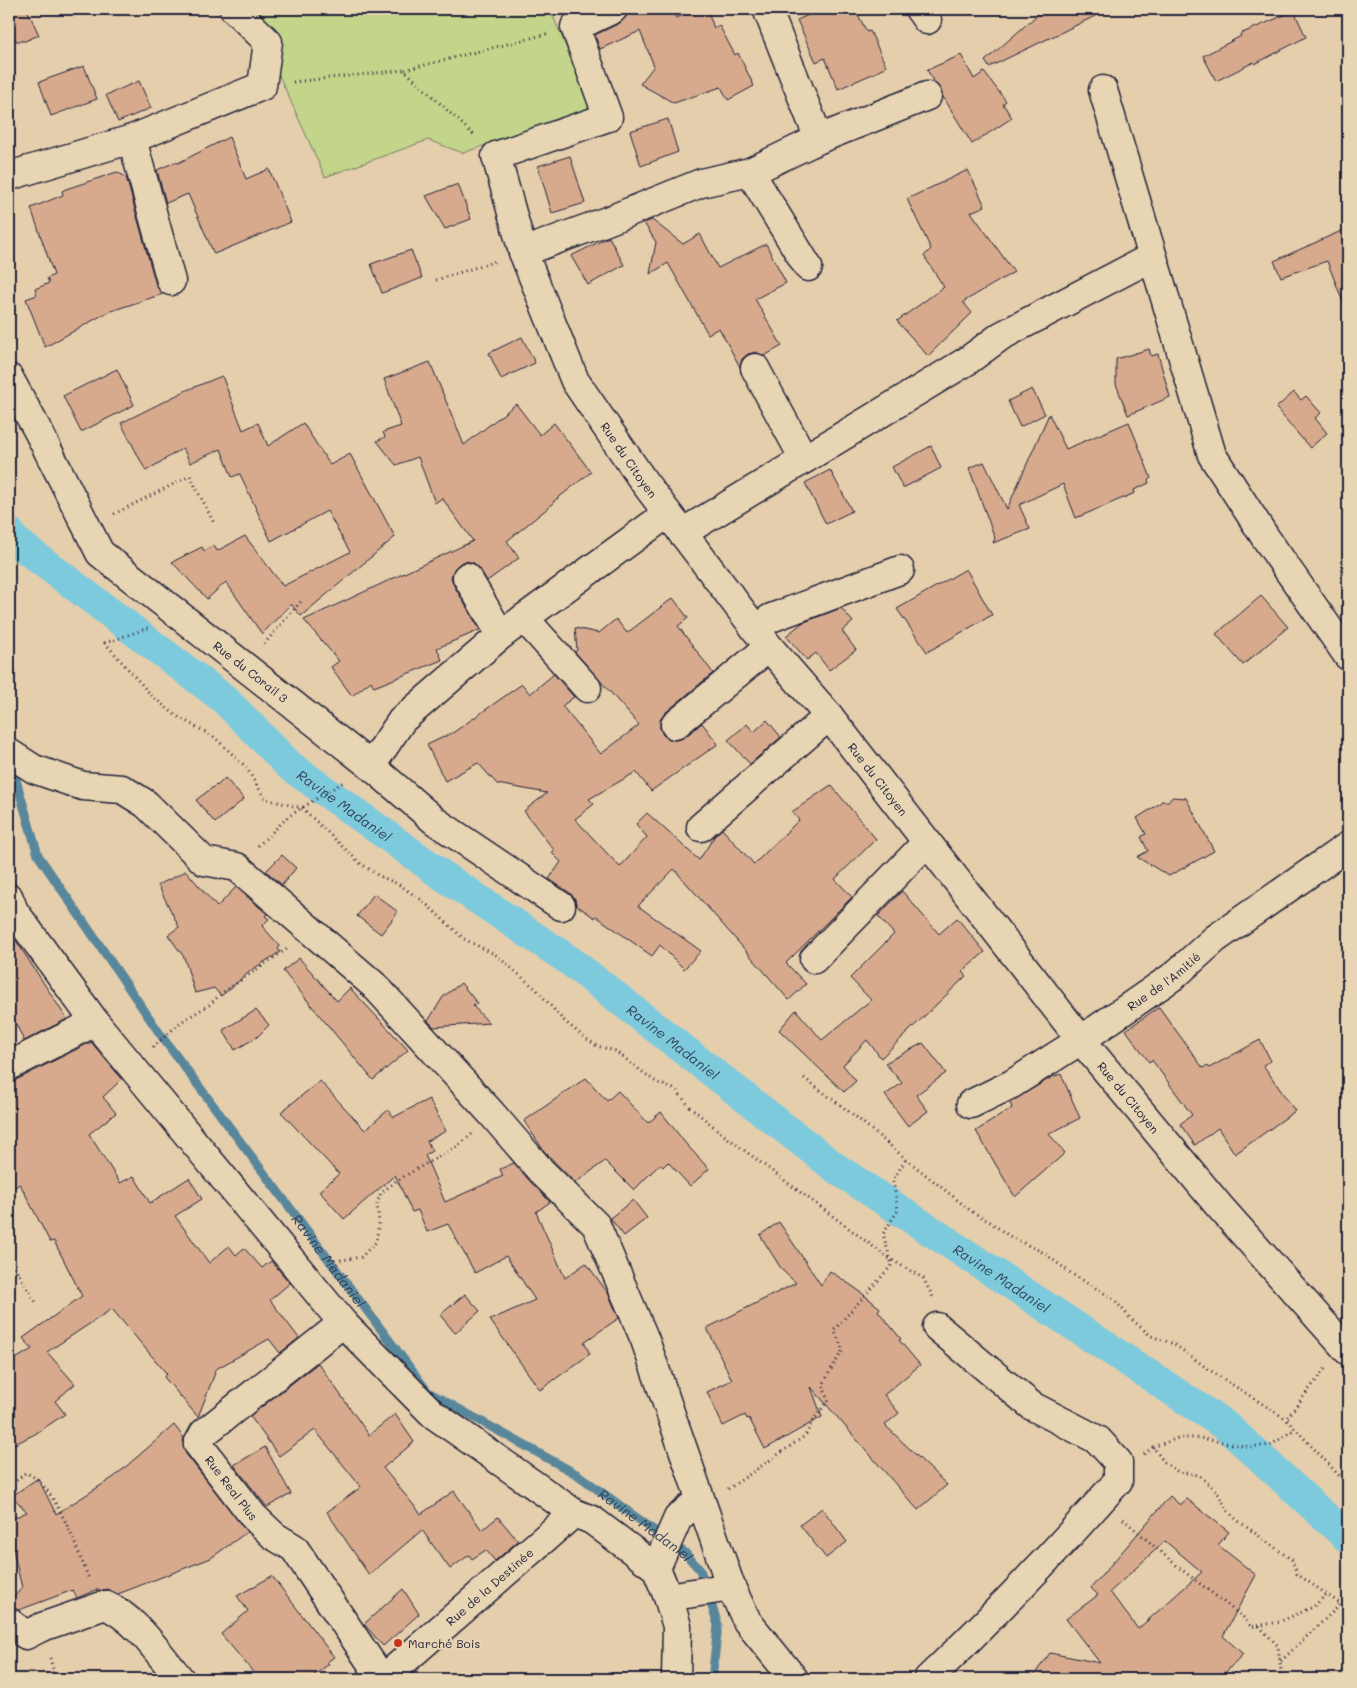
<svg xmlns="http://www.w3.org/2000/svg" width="1357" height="1688" font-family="Mali,sans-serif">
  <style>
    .green { fill: #c2d58a; stroke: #727c62 }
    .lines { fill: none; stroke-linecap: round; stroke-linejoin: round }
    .stream { stroke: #59879c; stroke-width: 9 }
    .canal { stroke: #7ecadd; stroke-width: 31 }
    .building { fill: #d7aa8d; stroke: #22223b; fill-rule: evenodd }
    .minor-casing { stroke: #22223b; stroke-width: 31 }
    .path { stroke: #22223b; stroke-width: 3; stroke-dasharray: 1 4; stroke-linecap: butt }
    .minor { stroke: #e7d5b3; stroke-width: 28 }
    .poi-dot { fill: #c8321e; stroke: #e7d5b3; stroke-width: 2 }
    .labels { text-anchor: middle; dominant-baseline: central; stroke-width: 4; stroke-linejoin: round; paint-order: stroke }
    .street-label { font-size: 12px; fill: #22223b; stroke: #e7d5b3 }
    .poi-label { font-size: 12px; fill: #22223b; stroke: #e7d5b3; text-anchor: start }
    .water-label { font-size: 14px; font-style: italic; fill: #34445b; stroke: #e7d5b3 }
  </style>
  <rect width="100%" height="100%" fill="#e5ceac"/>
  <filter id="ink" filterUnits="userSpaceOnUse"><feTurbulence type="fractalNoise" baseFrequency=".02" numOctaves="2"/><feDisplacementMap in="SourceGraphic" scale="10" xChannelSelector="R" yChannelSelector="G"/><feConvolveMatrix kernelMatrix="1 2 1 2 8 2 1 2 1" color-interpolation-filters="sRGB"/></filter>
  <g filter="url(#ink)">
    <path class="green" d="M249,9h301l42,99 -129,45 -35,-13 -103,37z"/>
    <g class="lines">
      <path class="stream" id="s1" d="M11,763l27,92 127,186 263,351 150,83 107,78 15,17 18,55 -6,54"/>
      <path class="canal" id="s2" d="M9,532l5,8 210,159 66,67 152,109 128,86 267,208 389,257 122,112"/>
    </g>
    <path class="building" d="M20,9h7l12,26 -14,6h-9l-7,-14v-13z
      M628,9h64l-17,7 1,2 24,-9h7l7,19 5,-3 16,30 3,-2 16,33 -26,14 -7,-13 -47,16 -34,-19 14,-18 -14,-35 -40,18 -5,-14 25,-12 6,-6z
      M822,9h33l12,23 3,-1 16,35 -9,6 -39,17 -13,-31 -9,4 -19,-42z
      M1044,9h66l-121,58 -4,-6z
      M1294,11l12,26 -51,27 -1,-2 -38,19 -13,-25 38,-20 -1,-2z
      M961,55l13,24 10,-7 22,29 -3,3 9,14 -40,26 -30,-49 -1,-5 -6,-7 -8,-13z
      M84,66l13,33 -46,17 -12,-34z
      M139,81l12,27 -33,14 -12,-27z
      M668,119l10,33 -37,14 -11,-35z
      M229,137l17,42 23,-10 22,53 -77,32 -26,-60 -22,9 -9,-33 18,-8 3,1z
      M570,156l15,47 -33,10 -14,-47z
      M968,170l17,36 -14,6 43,60 -51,30 9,11 -44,43 -31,-35 47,-34 -20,-31 7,-7 -24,-50z
      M117,172l9,5 30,108 7,9 -55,18 -63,35 -19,-48 11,-4 -2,-6 14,-6 -2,-5 7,-3 -23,-67 32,-13 -1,-4 4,-2z
      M458,184l13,35 -26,10 -19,-33z
      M652,220l31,24 17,-10 18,34 48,-24 20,39 -31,16 27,47 -18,10 -8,-4 -8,2 -6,5 -2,8 -21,-39 -11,6 -40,-71 -18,11 6,-32 -12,-19z
      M1348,228v84h-1l-20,-51 -46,16 -7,-16z
      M609,237l15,28 -36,20 -17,-29z
      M411,250l11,28 -40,15 -11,-29z
      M522,337l13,26 -34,16 -12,-26z
      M1149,349l2,7 7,-2 12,43 -42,18 -12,-31v-25z
      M430,362l34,83 52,-41 24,31 14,-12 37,49 -38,30 1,1 -47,38 12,17 -32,23 -7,-12 -6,-6 -8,-2 -6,2 -6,6 -3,8 2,7 27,46 -43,18 5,12 -68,27 -3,-6 -19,15 -21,-29 8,-6 -35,-41 169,-79 -31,-43 -7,5 -17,-46 -22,8 -19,-24 8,-4 -2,-5 18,-6 -17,-47z
      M117,369l17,36 -53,27 -18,-36z
      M222,376l21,54 15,-7 10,23 35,-23 27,42 20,-11 45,83 -94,79 -10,-12 -29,30 -36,-52 -19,17 -35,-37 30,-15 2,4 10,-6 3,6 28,-15 38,50 67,-34 -23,-41 -56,30 -31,-67 -8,3 -11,-28 -31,14 -7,-15 -37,23 -25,-48 66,-33z
      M1032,389l13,25 -25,13 -12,-26z
      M1294,392l7,8 5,-4 15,17 -6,5 12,15 -17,15 -34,-40z
      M1049,414l17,35 63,-27 22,56 -3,2 1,3 -15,7 1,3 -59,25 -13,-34 -44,21 11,24 -37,14 2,-5 -26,-70 15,-6 23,47z
      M931,446l10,22 -38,20 -11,-21z
      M830,470l22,41 -26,13 -21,-41z
      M966,569l26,46 -65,37 -30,-43z
      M1261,596l27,31 -45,38 -27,-31z
      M673,598l15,20 -10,8 35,47 -48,40 -5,7v8l3,7 6,4 8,1 8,-3 17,-14 16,21 -67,47 -15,-19 -47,27 5,5 -19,15 45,48 27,-30 -11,-13 11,-11 52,47 17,-26 6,-5 32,35 45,-44 -7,-8 39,-27 45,54 -41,40 17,18 -66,66 20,21 -17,16 -115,-131 -36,37 63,45 -17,18 -24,-24 -8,11 -56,-40 -1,2 -19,-13 -1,-6 -5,-6 -21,-14 12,-17 -9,-9 2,-3 -30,-39 23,-18 -50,-9 -19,-21 -33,18 -18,-36 27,-13 68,-48 8,10 24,-20 20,23 -12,9 39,48 38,-29 -64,-73 2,-2 -2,-22 24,5 17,-14 11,14z
      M841,608l12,14 -11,9 14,19 -27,20 -13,-17 -9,7 -21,-24 16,-13z
      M767,720l14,17 -31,27 -22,-24 19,-16 7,8z
      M225,778l19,21 -29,24 -19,-23 20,-15 1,1z
      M1173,797l13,1 28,53 -45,25 -32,-19 11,-6 -7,-14 5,-3 -9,-16 19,-12 6,-5h6z
      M282,855l14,13 -14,17 -16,-14z
      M186,871l31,36 19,-20 31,27 -2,2 4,3 -7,7 18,20 -2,3 2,3 -27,17 -32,27 -7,-8 -19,5 -11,-36 -16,-22 11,-8 -21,-42z
      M902,891l37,43 18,-16 28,34 -23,20 4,4 -85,82 -14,-18 -24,25 13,16 -12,11 -65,-62 17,-20 26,30 49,-40 -21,-22 44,-44 -16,-18z
      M374,894l24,18 -17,22 -24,-18z
      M9,930l58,89 -43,22 -15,-32z
      M299,958l38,43 13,-13 58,62 -35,30 -90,-109z
      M461,983l16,20 -4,3 16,17 -55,4 -6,-6 15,-24z
      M1159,1007l44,61 4,-3 2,3 51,-28 11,21 -8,4 32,46 -60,43 -17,-26 -23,17 -15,-21 12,-9 -40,-55 -3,2 -23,-32z
      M256,1010l13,15 -12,12 -22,13 -12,-20z
      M91,1042l31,37 -19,18 13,16 -27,21 31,49 14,-7 16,27 39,-25 13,21 -27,17 34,47 20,-17 7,9 8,-7 18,20 9,-7 19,22 -20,17 29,38 -19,15 -11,-14 -53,30 -2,2 1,2 -17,44 -34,-40 3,-3 -55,-65 -65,43 28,32 -20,17 10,13 -30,20 -26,13v-84l23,-14 -9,-11 59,-42 -28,-55 -4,1 -30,-58 -11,6v-108l7,-2z
      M923,1043l23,30 -30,22 12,16 -20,15 -23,-31 17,-12 -17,-20z
      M1061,1074l19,44 -31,16 16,19 -50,44 -39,-66 36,-23 -2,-6 42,-25z
      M586,1078l21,23 11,-10 30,32 13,-11 25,32 23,25 -19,17 -22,-24 -5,5 -3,-3 -26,26 -29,-29 -30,22 -31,-32 -20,-30z
      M320,1081l45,49 23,-20 6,7 35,-18 17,32 -19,10 5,10 -7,4 20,47 58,-26 -3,-7 14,-6 36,39 -14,10 29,66 21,-15 22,30 11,25 -35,24 6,12 -50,36 -50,-70 45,-20 -29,-44 -31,17 -27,-49 -21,8 -9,-22 -6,2 -17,-37 -51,44 -25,-28 20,-17 -58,-62z
      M633,1200l14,18 -23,18 -14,-18z
      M779,1222l42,63 9,-14 28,19 22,18 -2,3 23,28 -2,1 21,25 -36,30 15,18 -14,12 62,60 -29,25 -107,-123 11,30 -57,32 -16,-31 -2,1 -2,-4 -22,11 -16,-34 25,-12 -25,-52 89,-45 -14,-13 -22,-35z
      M465,1294l15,17 -25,22 -15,-18z
      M318,1363l51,72 26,-21 19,28 -31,26 38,46 33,-23 28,39 16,-13 20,24 -23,20 -9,-11 -14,9 -3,-4 -19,14 -28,-39 -53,45 -42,-63 34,-25 -46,-57 -36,26 -29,-40z
      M174,1425l10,13 -1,8 3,8 61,78 -36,26 -93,36 -11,-5 -8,2 -1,-2 -21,9 -4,-8 -54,20 -10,-3v-5l13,-14 -13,-55v-13l18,-8 -15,-16 26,-18 18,36 58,-37z
      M265,1447l26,47 -24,13 -33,-42z
      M1170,1496l10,9 7,-6 42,33 -11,13 38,30 -33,61 20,18 -24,25h-188l19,-26 50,10 -34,-44 32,-24 -7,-7zM1165,1541l37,31 -64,57 -28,-37z
      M822,1508l25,34 -21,16 -26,-33z
      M272,1576l62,81 -7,5 2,2 -20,15h-50l-38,-45 27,-23 -11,-15z
      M403,1589l16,25 -36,32 -19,-22z"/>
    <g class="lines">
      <defs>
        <g id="minor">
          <path id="s3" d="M613,9l-38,18 33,90 -112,39 27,96 52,129 69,101 125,165 60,69 252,324 138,166 129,145"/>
          <path d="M767,9l52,130"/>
          <path d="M919,9l8,11"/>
          <path d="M1103,90l109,365 53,82 83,119"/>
          <path d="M132,139l39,142"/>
          <path d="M750,172l58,95"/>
          <path d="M9,176l123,-37 130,-53 6,-44 -34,-33"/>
          <path d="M523,252l84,-31 94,-38 49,-11 69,-33 108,-43"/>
          <path d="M755,368l49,91"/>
          <path id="s4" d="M9,378l29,53 62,122 271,213 64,55 126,85"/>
          <path d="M682,533l285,-172 34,-25 151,-79"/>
          <path d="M467,577l34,58"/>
          <path d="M524,618l63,70"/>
          <path d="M755,629l16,-11 129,-48"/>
          <path d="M675,725l94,-78"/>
          <path d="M9,753l25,16 49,17 39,3 24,15 58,57 33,6 138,119 117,128 49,57 55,54 49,115 86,247 16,34 47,58"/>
          <path d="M371,766l31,-46 99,-85 166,-121"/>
          <path d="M701,827l128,-111"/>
          <path d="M9,898l5,13 81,111 248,301 90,91 141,99 18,7 64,48 12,29 9,29 -1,53"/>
          <path d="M814,959l113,-117"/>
          <path d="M9,1066l86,-44"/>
          <path id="s5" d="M971,1104l41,-20 69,-44 94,-65 40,-36 133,-93"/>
          <path id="s6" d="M343,1323l-139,110 -6,11 56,73 20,19 20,12 88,131"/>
          <path d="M656,1568l22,-50 22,-19"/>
          <path d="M668,1597l63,-10"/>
          <path d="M9,1622l17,13 16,-8 63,-22c32,14 53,48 75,74"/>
          <path id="s7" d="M383,1679l191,-166"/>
          <path d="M928,1679c66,-63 129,-129 190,-198v-19l-20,-22 -66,-34 -95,-79"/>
        </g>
      </defs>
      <use href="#minor" class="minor-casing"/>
      <path class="path" d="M405,70l142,-36
        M293,82l111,-12 71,66
        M436,280l60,-19
        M114,514l76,-38 25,49
        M148,628l-43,15 46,52 24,20 39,22 32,30 19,32 37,9 58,55 19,13 19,8 25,17 41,38 32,16 41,35 26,30 21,17 13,9 18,5 41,31 20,8 14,17 35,29 165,123 33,19 11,21
        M264,644l39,-45
        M258,846l31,-30 56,-35
        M153,1047l28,-25 28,-17 13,-12 65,-44
        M804,1078l51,38 51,43 65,52 19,11 19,14 35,17 28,21 42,25 15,18 22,19 23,8 34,25 78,50
        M9,1258l28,46
        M333,1267l8,-7 20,-3 15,-15 3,-19 -2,-20 4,-10 15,-12 33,-19 29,-16 14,-12
        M1325,1369l-39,50 62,66
        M1153,1447l25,-9h22l49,9 22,-2 24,-16
        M1144,1454l9,-7 11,15 14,10 21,3 18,17 11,19 9,9 55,40 5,14 51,35
        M9,1487l16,-14c29,7 53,79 64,106
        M728,1489l77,-53 9,-17 14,-18 -5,-16 7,-14 13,-21 -9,-20 58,-65 -9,-31 15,-24 -5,-30 13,-21
        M1123,1519l54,47 66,51 8,10 28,-5 34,-15 14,-13
        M1259,1626l19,20 4,33
        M1281,1661l60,-57
        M45,1679l9,-7 -5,-17"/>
      <use href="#minor" class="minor"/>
    </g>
  </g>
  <circle class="poi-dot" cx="398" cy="1643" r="5"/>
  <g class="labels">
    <g class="street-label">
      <text stroke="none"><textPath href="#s3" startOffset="591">Rue du Citoyen</textPath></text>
      <text stroke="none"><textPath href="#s4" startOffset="389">Rue du Corail 3</textPath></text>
      <text stroke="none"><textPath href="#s3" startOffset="996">Rue du Citoyen</textPath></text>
      <text stroke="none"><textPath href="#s5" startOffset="229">Rue de l'Amitié</textPath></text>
      <text stroke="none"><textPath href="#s3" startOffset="1401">Rue du Citoyen</textPath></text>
      <text stroke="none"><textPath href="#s6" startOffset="245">Rue Real Plus</textPath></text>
      <text stroke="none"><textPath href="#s7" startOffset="141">Rue de la Destinée</textPath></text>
    </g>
    <g class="poi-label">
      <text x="408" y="1643">Marché Bois</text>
    </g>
    <g class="water-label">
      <text stroke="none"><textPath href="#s2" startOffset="434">Ravine Madaniel</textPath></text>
      <text stroke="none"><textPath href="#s2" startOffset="839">Ravine Madaniel</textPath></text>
      <text stroke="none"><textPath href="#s1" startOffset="595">Ravine Madaniel</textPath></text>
      <text stroke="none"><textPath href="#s2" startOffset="1244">Ravine Madaniel</textPath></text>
      <text stroke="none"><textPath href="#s1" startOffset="1015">Ravine Madaniel</textPath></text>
    </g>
  </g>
  <rect width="1357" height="1688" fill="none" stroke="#e7d5b3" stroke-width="30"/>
  <rect x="15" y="15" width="1327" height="1658" fill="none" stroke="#22223b" stroke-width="2" filter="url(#ink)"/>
</svg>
